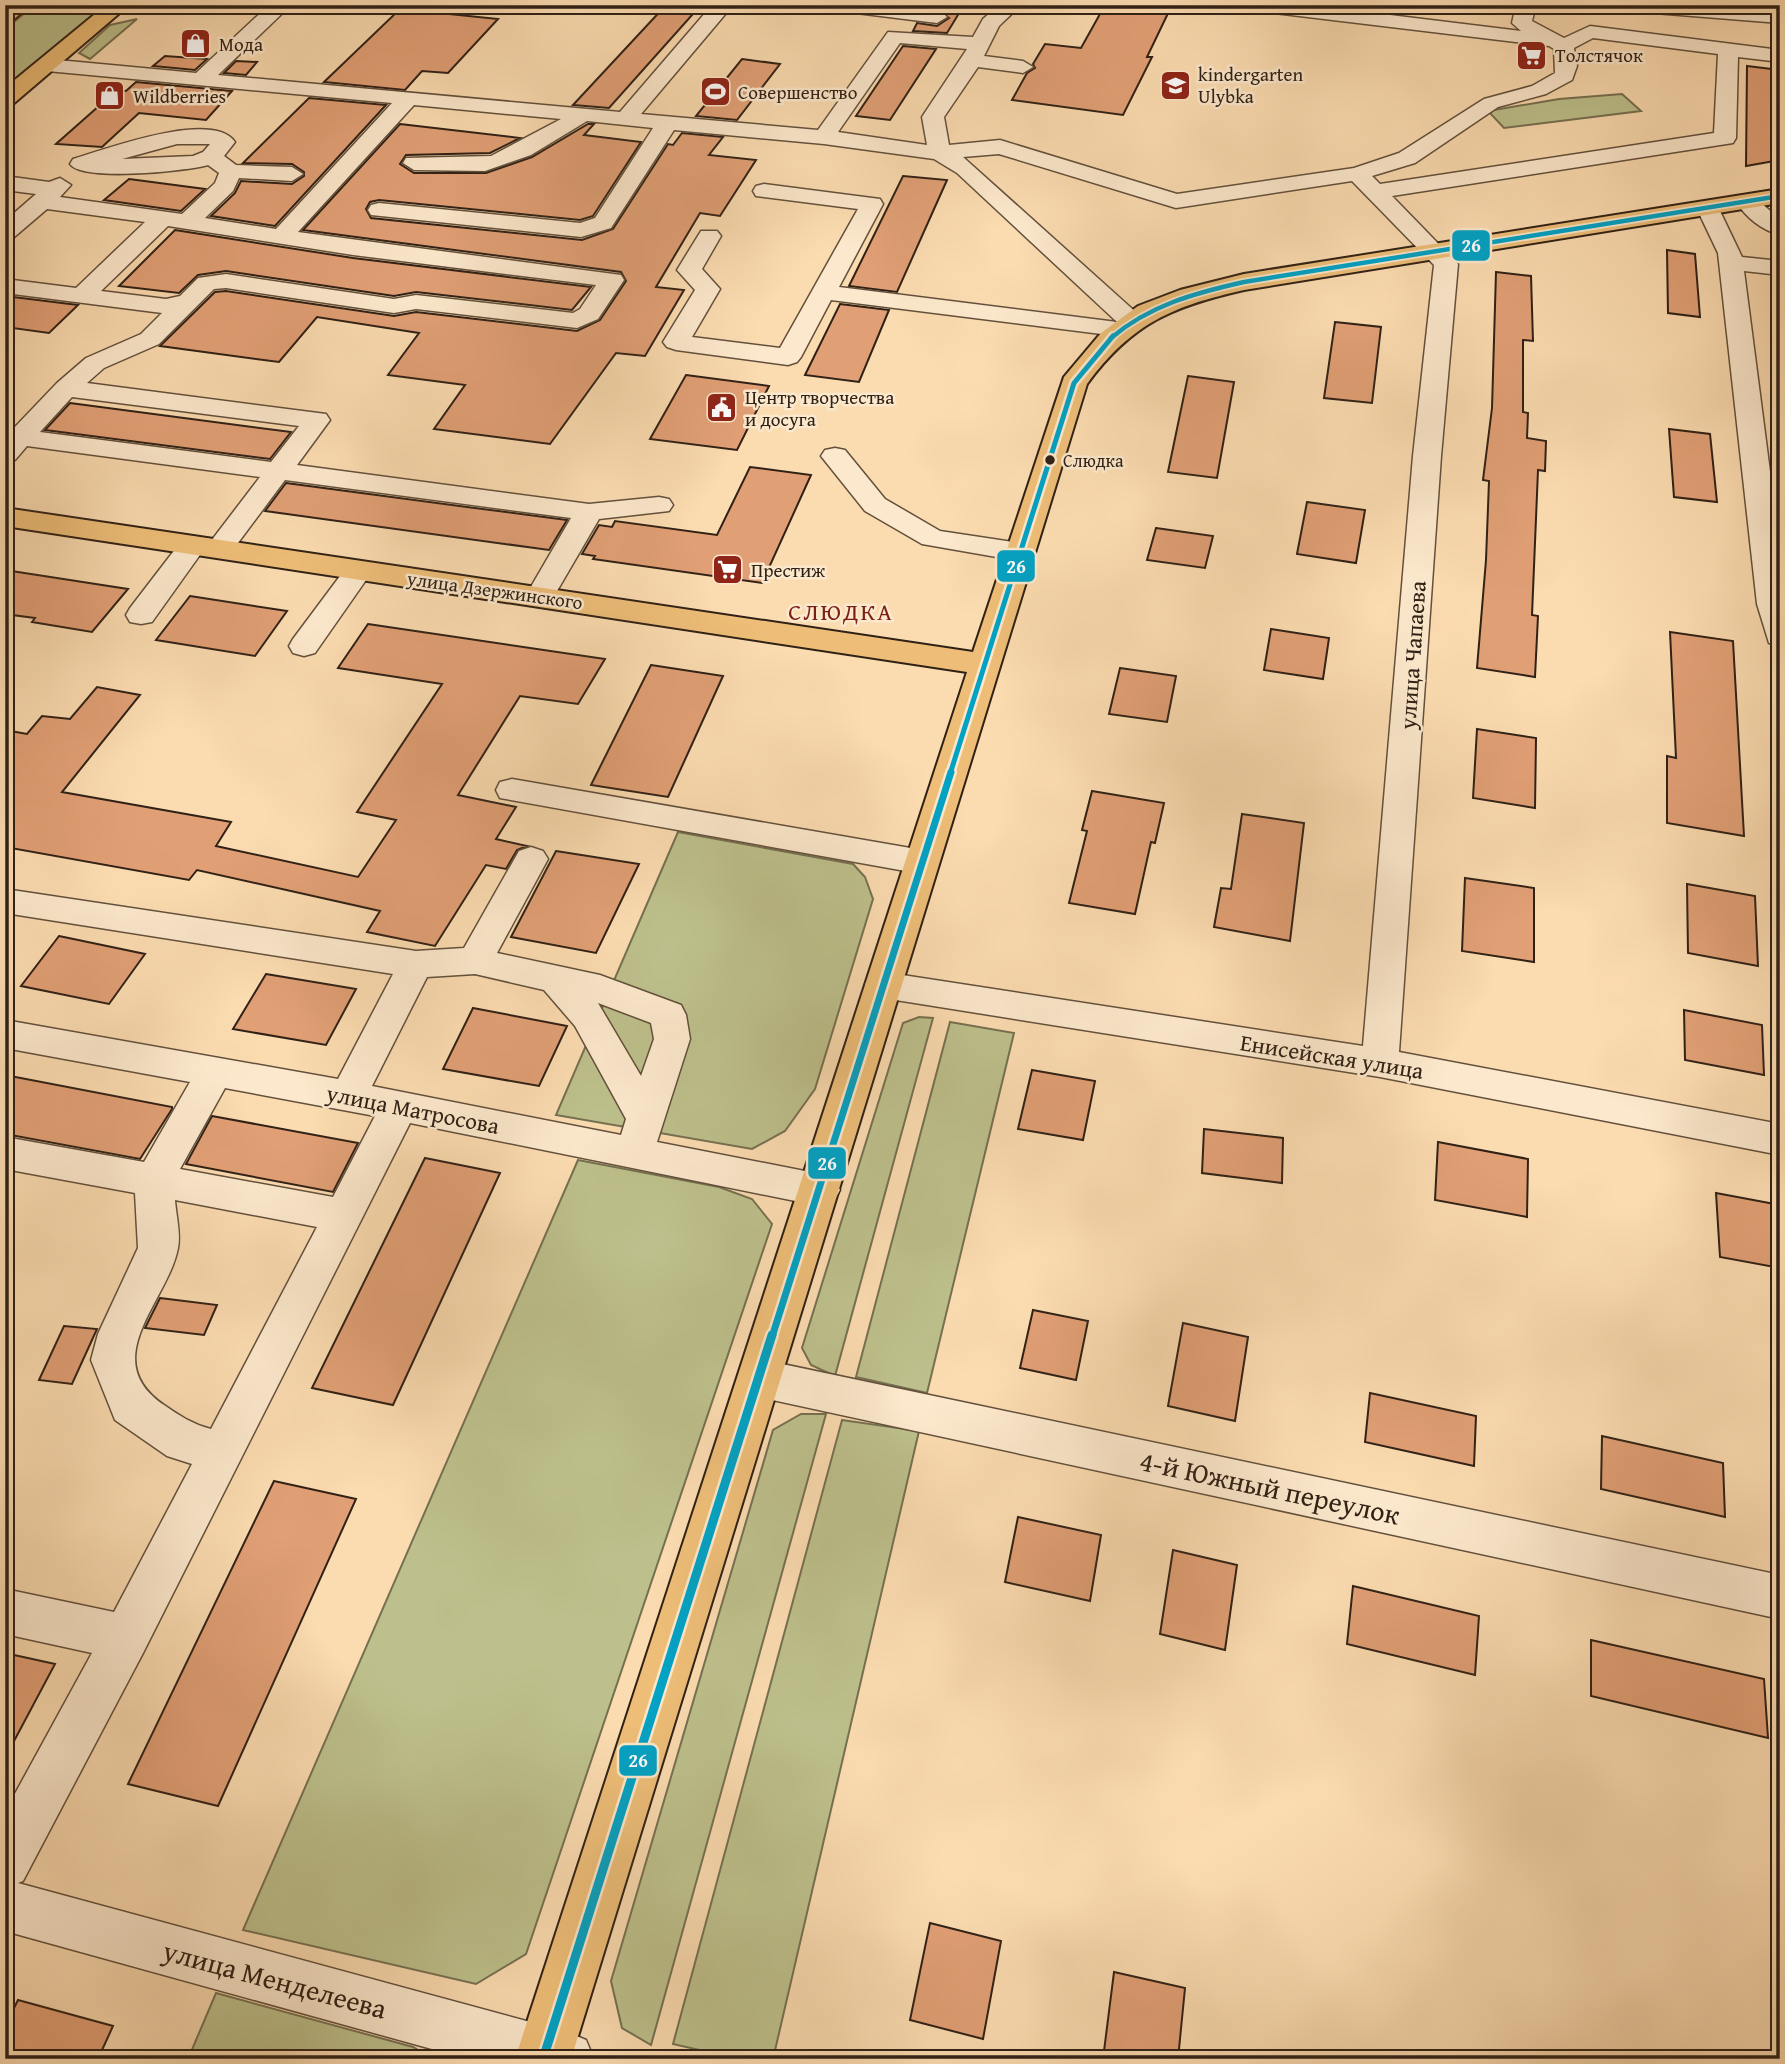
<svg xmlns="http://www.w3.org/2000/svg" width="1785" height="2064" font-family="'Gentium Book Plus',serif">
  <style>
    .green { fill: #bdc08c; stroke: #767051; stroke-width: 2 }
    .building { fill: #e19f75; stroke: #302116; stroke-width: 2 }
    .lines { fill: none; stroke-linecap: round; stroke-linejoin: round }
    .minor-casing { stroke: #63503c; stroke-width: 3 }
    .major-casing { stroke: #302116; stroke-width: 4 }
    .minor { fill: #fce8cc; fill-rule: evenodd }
    .major { fill: #eebe78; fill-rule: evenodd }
    .bus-1-far3-casing { stroke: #fce8cc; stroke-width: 8 }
    .bus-1-far2-casing { stroke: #fce8cc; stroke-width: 10 }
    .bus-1-far1-casing { stroke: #fce8cc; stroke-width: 12 }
    .bus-1-casing { stroke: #fce8cc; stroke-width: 14 }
    .bus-1-far3 { stroke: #02a2c5; stroke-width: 4.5 }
    .bus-1-far2 { stroke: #02a2c5; stroke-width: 5 }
    .bus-1-far1 { stroke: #02a2c5; stroke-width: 7 }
    .bus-1 { stroke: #02a2c5; stroke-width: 9 }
    .bus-dot { fill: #302116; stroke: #fce8cc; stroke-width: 2.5 }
    .labels { text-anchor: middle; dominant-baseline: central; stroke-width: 5; stroke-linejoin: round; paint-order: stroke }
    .far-bus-label { font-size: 18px; fill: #302116; stroke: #fce8cc; text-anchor: start }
    .far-poi-label { font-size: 19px; fill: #302116; stroke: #fce8cc; text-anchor: start }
    .far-street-label { font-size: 19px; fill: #302116; stroke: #fce8cc }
    .street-label { font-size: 23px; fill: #302116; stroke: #fce8cc }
    .neighbourhood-label { font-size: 24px; letter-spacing: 2px; fill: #7a1f14; stroke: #fce8cc }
    .near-street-label { font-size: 28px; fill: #302116; stroke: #fce8cc }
    .line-badge { stroke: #fce8cc; stroke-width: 2.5 }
    .badge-label { font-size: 19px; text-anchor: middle; font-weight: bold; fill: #fff }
  </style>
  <rect width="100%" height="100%" fill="#fbdbb0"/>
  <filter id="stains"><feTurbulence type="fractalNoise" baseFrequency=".00286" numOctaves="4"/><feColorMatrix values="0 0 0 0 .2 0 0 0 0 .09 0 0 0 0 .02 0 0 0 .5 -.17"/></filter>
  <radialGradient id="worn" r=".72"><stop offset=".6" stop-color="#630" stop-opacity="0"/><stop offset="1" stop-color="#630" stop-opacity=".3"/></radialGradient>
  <path class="green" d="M35,5h71l-101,83v-59z
    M137,19l-47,40 -11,-6 31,-28z
    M1622,94l19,17 -137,17 -16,-17 71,-12z
    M678,832l175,32 12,13 8,22 -58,190 -30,42 -33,18 -196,-34z
    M919,1017l14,1 -98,358 -24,-11 -9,-17 101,-325z
    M950,1022l64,11 -87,360 -71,-16z
    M578,1160l141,27 33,12 20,25 -246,730 -50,30 -233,-54z
    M801,1414h25l-175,631 -29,-17 -11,-47 162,-551z
    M842,1420l77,11 -146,628h-34l-66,-15z
    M216,1993l197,54 20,12h-245z"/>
  <path class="building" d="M666,5h35l-92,103 -36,-3z
    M929,5h35l-17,28 -34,-2 4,-8 20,3 12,-8z
    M1105,5h67l-25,52h5l-29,58 -111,-15 15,-27 8,-5 -2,-4 12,-20 36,4z
    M400,9l98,10 -50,54 -26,-2 -17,19 -81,-8z
    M903,46l33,3 -46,71 -34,-4z
    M165,56l42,3 -12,11 -42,-4z
    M742,59l38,5 -43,56 -41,-4z
    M236,61l21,1 -11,13 -22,-2z
    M1747,66l33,4v90l-34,6z
    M136,82l96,9 -26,29 -67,-7 -37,34 -46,-3 61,-54 9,1z
    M309,98l77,7 -111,121 -64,-10 24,-23 6,-12 51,3 12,-8v-4l-12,-8 -49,-1z
    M400,124l120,14 -30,15 -84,2 -6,9 14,9h72l46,-16 56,-33h6l-10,11 57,7 -48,74 -13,4 -201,-20 -9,2 -4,7 5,9 211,22 31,-11 55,-85 5,1 9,-12 41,4 -14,18 47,5 -36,56 -20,-3 -44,74 28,3 -39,66 -29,-3 -66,91 -116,-15 31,-44 -77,-10 31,-42 -102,-16 -38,45 -119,-16 55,-54 11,-1 168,25 22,-4 161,19 23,-11 26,-39 -5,-9 -318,-42z
    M903,176l44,4 -50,112 -48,-6z
    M129,179l76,10 -24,22 -77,-11z
    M175,230l178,28 238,29 -19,23 -156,-18 -22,4 -168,-25 -28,4 -19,18 -60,-7z
    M1667,250l28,4 5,63 -32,-4z
    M1496,272l35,4 2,65 -10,-1v72l5,1 -1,25 19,3 -1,30 -7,-1 -6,145 6,1 -3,61 -58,-9 9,-108 3,-79 -6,-1 9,-72z
    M5,296l73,9 -29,28 -44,-6z
    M840,304l49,6 -30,72 -54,-7z
    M1335,322l46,5 -9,76 -48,-5z
    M686,375l83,11 -32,64 -87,-11z
    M1188,376l46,6 -17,96 -49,-6z
    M70,403l221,29 -21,27 -225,-29z
    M1669,429l41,5 7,68 -43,-5z
    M750,467l61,8 -49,108 -169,-24 2,-3 -13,-2 17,-29 13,2 3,-6 102,14z
    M286,483l181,24 100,13 -18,30 -284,-39z
    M1307,502l58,8 -9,53 -59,-9z
    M1156,528l57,8 -8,32 -58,-8z
    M5,570l123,19 -36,43 -60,-10 3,-4 -30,-4z
    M190,596l97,15 -32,45 -99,-16z
    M368,624l237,35 -27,45 -58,-8 -62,99 58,12 -20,32 31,7 -10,4 -11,19 -20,-4 -51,81 -68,-14 13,-21 -183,-41 -8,10 -184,-33v-117l22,4 15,-18 28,3 27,-32 43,8 -78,97 169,30 -15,24 142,31 38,-57 -39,-8 85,-128 -104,-16z
    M1271,629l58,9 -6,41 -59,-9z
    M1670,632l63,9 11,195 -77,-13v-67l9,2z
    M651,665l72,11 -55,121 -77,-12z
    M1120,668l56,8 -9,46 -58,-8z
    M1477,729l59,9 -1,70 -62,-10z
    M1092,791l72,12 -9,40 -4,-1 -16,72 -66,-11 18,-72 -5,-1z
    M1242,814l62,9 -14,118 -76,-14 7,-39 10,1z
    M556,851l83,13 -43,89 -85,-16z
    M1465,878l69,10v74l-72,-11z
    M1687,884l68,12 3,70 -70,-13z
    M59,936l86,18 -36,50 -88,-18z
    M266,974l90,15 -30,56 -93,-16z
    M473,1008l94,18 -28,60 -96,-17z
    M1684,1010l78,15 2,50 -79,-15z
    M1032,1070l63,11 -12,59 -65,-11z
    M5,1075l167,32v2l-32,50 -135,-25z
    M212,1116l146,27 -25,49 -147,-28z
    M1204,1129l79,9 -1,45 -80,-10z
    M1438,1142l90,17 -1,58 -92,-17z
    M425,1158l75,15 -107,232 -81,-17z
    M1716,1193l64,12v63l-60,-11z
    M160,1298l57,7 -13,30 -59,-7z
    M1033,1310l55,11 -12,59 -56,-12z
    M1183,1323l65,14 -13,84 -67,-15z
    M64,1326l33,3 -25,55 -33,-4z
    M1370,1393l106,23 -2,50 -109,-24z
    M1602,1436l121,27 2,54 -124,-28z
    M274,1481l82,18 -138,307 -90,-22z
    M1018,1517l83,18 -11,66 -85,-19z
    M1173,1550l64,15 -12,85 -65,-16z
    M1353,1586l126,30 -4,59 -128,-31z
    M1591,1640l173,39 4,59 -177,-42z
    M5,1653l50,11 -50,94z
    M930,1923l71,18 -18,98 -73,-19z
    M1114,1972l71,16 -7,71h-75z
    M18,2000l95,26 -15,33h-93v-33z"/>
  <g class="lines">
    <defs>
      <path id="minor" d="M269,5h22l-73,70 402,37 92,-107h21l-92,109 177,16 70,-98 85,5 10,-18 16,-14h22l-22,21 -15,30 39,5 10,6 -10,6 -45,-6 -34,50 5,28 51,-5 177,54 177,-26 45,-15 85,-54 48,-13 23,-13 -1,-24 -5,-3 -292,-35 -10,-6h61l213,26 -9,-8 4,-18h20l-4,16 32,17 26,-12 190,24v12l-42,-5 -2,81 -3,5 -341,53 66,68 -17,192 -42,596 381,72v31l-400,-78 -497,-79 -13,-3 -5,-10 5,-10 13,-3 480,74 50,-590 21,-191 -82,-84 -176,27 -177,-54 -36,3 176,158 3,5 -3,5 -11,2 -2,7 -9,2 -286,-36 -30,57 -4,5 -9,3 -112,-15 -9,-3 -4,-5 32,-52 -18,-20 24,-39h16l4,5 -19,33 18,20 -28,48 88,11 78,-139 -102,-13 -3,-5 3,-5 8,-2 116,15 3,5 -44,83 278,35 -160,-149 -23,-14 -110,-15 -150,-14 -63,98 -30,9 -210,-22 -3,-5 3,-5 8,-2 201,20 15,-5 58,-90 -66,-7 -56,34 -46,16 -71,-1 -11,-7 3,-5 85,-2 70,-37 -147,-14 -116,127 323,43 3,5 -26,39 -21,9 -161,-19 -22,4 -168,-25 -12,1 -55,55 -55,24 -17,15 239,31 4,6 -33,45 292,39 70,-7 10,2 4,6 -4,6 -70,8 -49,84 -10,3 -10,-3 -5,-6 46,-79 -286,-38 -56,75 -10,3 -10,-3 -4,-6 55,-72 -233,-31 -12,14 -10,2v-35l9,1 43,-45 29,-25 55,-24 21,-21 -157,-20v-14l71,9 69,-66 -98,-13 -34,29 -8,2v-19l31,-27 -31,-4v-14l44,6 11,-4 11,7 -11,12 122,17 33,-31 4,-10 -11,-8c-21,6 -126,17 -138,-1l3,-5c31,-9 139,-50 162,-17l-11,14 12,9 56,2 11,7 -11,7 -53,-3 -6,13 -28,27 71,11 116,-126 -345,-32 -10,-6 10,-6 149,14zM1593,38l125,16 -4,79 -334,51 -8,-8 43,-13 83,-56 48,-13 26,-14 5,-14 -3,-18zM900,43l67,6 -45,68 5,28 -89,-13zM177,144h33l-7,8 -10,4 -71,3zM168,226l185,29 243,30 -16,24 -7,4 -157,-18 -22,4 -168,-25 -28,4 -18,18 -14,3 -65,-8zM72,397l227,29 -28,36 -231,-30z
        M830,5c22,0 104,-4 117,12l-10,6 -97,-12z
        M1619,5h87l74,6v12l-151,-12z
        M1747,195c12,3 21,16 33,23v17c-19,-5 -34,-18 -44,-33z
        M1708,202l11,7 23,48 38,4v14l-36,-4 36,278v96l-11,-2 -12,-39 -39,-351 -21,-44z
        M835,448l10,2 40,49 55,32 79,12 10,3 4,6 -4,6 -10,3 -97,-17 -57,-33 -44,-55 4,-6z
        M193,536l10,3 4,6 -55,77 -11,2 -11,-2 -4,-7 4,-7 53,-69z
        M359,561l10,3 4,6 -58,83 -11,3 -11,-3 -4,-7 4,-7 56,-75z
        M512,779l410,71 12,4 5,8 -5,8 -12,4 -422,-76 -4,-8 4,-8z
        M531,847l12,4 5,8 -51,94 103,22 81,30 5,10 4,24 -33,103 163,32 14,5 6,11 -6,11 -14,5 -410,-83 -267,530 -120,228 -5,2 549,149 19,8 8,19h-126l-463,-128v-119l87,-159 -87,-19v-45l109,23 78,-148 -25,-8 -52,-36 -24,-60 7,-26 40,-86 -3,-55 -130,-24v-32l139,25 46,-80 -185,-34v-28l333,59 55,-105 -388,-61v-24l411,62 48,-3 55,-97zM475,974l69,16 31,36 51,93 -5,16 -249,-49 55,-109zM598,1003l53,20 3,16 -13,37zM225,1088l150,28 -42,81 -153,-28zM175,1200l142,27 -106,202c-19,-5 -31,-13 -47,-24 -68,-46 4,-104 14,-157 3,-14 -2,-33 -3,-48z
        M759,1359l1021,216v44l-1021,-222 -15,-6 -6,-13 6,-13z"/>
      <path id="major" d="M7,5h23l-18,16 -7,2z
        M106,5h23l-116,99 -8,2v-18z
        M1780,189v14l-536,87c-71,16 -112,33 -157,94l-516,1675h-56l452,-1387 -962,-146v-18l968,144 91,-275 37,-44 37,-27 42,-16 64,-16z"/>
    </defs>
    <use href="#minor" class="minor-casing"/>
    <use href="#major" class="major-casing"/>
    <use href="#minor" class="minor"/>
    <use href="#major" class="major"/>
    <defs>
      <path id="bus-1-far3" d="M1111,338c39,-33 84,-45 133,-56l536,-86"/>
      <path id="bus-1-far2" d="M950,774l124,-391 39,-47"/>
      <path id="bus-1-far1" d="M772,1337l179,-565"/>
      <path id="bus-1" d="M543,2059l229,-724"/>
    </defs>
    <use href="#bus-1-far3" class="bus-1-far3-casing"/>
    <use href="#bus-1-far2" class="bus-1-far2-casing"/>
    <use href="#bus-1-far1" class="bus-1-far1-casing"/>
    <use href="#bus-1" class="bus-1-casing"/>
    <use href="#bus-1-far3" class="bus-1-far3"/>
    <use href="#bus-1-far2" class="bus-1-far2"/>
    <use href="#bus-1-far1" class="bus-1-far1"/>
    <use href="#bus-1" class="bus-1"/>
  </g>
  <defs>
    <symbol id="shop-square" viewBox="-11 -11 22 22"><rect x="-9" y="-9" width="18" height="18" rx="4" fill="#8f2418" stroke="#fce8cc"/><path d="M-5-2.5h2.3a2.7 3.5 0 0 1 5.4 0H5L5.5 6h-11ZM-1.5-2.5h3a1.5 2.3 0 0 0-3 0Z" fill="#fff"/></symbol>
    <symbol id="supermarket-square" viewBox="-11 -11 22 22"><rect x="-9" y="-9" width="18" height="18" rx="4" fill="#8f2418" stroke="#fce8cc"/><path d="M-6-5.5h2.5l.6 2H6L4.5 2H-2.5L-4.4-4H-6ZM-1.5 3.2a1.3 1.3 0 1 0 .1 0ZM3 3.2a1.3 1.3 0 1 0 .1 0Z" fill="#fff"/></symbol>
    <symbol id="school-square" viewBox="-11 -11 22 22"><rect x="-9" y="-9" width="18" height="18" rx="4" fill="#8f2418" stroke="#fce8cc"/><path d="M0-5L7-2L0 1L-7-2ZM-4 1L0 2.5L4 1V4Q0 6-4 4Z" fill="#fff"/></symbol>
    <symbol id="stadium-square" viewBox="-11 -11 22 22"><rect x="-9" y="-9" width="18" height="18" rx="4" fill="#8f2418" stroke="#fce8cc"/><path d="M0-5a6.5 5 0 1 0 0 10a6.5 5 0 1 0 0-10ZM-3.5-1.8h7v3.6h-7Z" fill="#fff"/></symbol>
    <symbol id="civic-square" viewBox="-11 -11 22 22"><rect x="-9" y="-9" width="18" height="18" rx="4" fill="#8f2418" stroke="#fce8cc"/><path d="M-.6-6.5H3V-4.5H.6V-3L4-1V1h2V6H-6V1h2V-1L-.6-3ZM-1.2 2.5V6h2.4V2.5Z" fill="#fff"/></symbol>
  </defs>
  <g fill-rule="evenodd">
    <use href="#shop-square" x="178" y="26" width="35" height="35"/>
    <use href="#supermarket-square" x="1514" y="38" width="35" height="35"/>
    <use href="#school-square" x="1158" y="68" width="35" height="35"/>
    <use href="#stadium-square" x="698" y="74" width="35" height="35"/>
    <use href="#shop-square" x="92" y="78" width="35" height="35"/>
    <use href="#civic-square" x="704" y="390" width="35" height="35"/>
    <use href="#supermarket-square" x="710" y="552" width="35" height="35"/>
  </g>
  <circle class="bus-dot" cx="1050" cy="460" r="6"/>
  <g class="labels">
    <g class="far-bus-label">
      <text x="1063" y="460">Слюдка</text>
    </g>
    <g class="far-poi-label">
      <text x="219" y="44">Мода</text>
      <text x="1555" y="55">Толстячок</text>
      <text x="1198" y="74">kindergarten<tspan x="1198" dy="22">Ulybka</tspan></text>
      <text x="738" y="92">Совершенство</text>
      <text x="133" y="96">Wildberries</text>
      <text x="745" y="397">Центр творчества<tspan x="745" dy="22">и досуга</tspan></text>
      <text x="751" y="570">Престиж</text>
    </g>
    <g class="far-street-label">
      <text transform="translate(495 590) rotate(8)">улица Дзержинского</text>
    </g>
    <g class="street-label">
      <text transform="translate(1412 655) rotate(-86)">улица Чапаева</text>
      <text transform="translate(1332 1056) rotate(9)">Енисейская улица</text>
      <text transform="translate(413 1109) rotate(11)">улица Матросова</text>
    </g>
    <g class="neighbourhood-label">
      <text x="841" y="611">СЛЮДКА</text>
    </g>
    <g class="near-street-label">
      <text transform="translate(1270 1487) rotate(12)">4-й Южный переулок</text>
      <text transform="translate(275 1979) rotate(15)">улица Менделеева</text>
    </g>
  </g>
  <g class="line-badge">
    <rect x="1451" y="229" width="40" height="33" rx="7" fill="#02a2c5"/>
    <rect x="996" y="549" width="40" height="34" rx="7" fill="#02a2c5"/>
    <rect x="807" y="1146" width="40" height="34" rx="7" fill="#02a2c5"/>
    <rect x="618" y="1744" width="40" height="33" rx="7" fill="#02a2c5"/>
  </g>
  <g class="badge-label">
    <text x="1471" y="252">26</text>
    <text x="1016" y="573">26</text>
    <text x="827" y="1170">26</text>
    <text x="638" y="1767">26</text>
  </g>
  <rect width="1785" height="2064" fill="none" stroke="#fbdbb0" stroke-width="28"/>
  <rect x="7" y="7" width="1771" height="2050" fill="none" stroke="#302116" stroke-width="3.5"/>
  <rect x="14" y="14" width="1757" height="2036" fill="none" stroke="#302116" stroke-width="2"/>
  <rect width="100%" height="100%" filter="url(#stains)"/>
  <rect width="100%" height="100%" fill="url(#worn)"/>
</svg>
